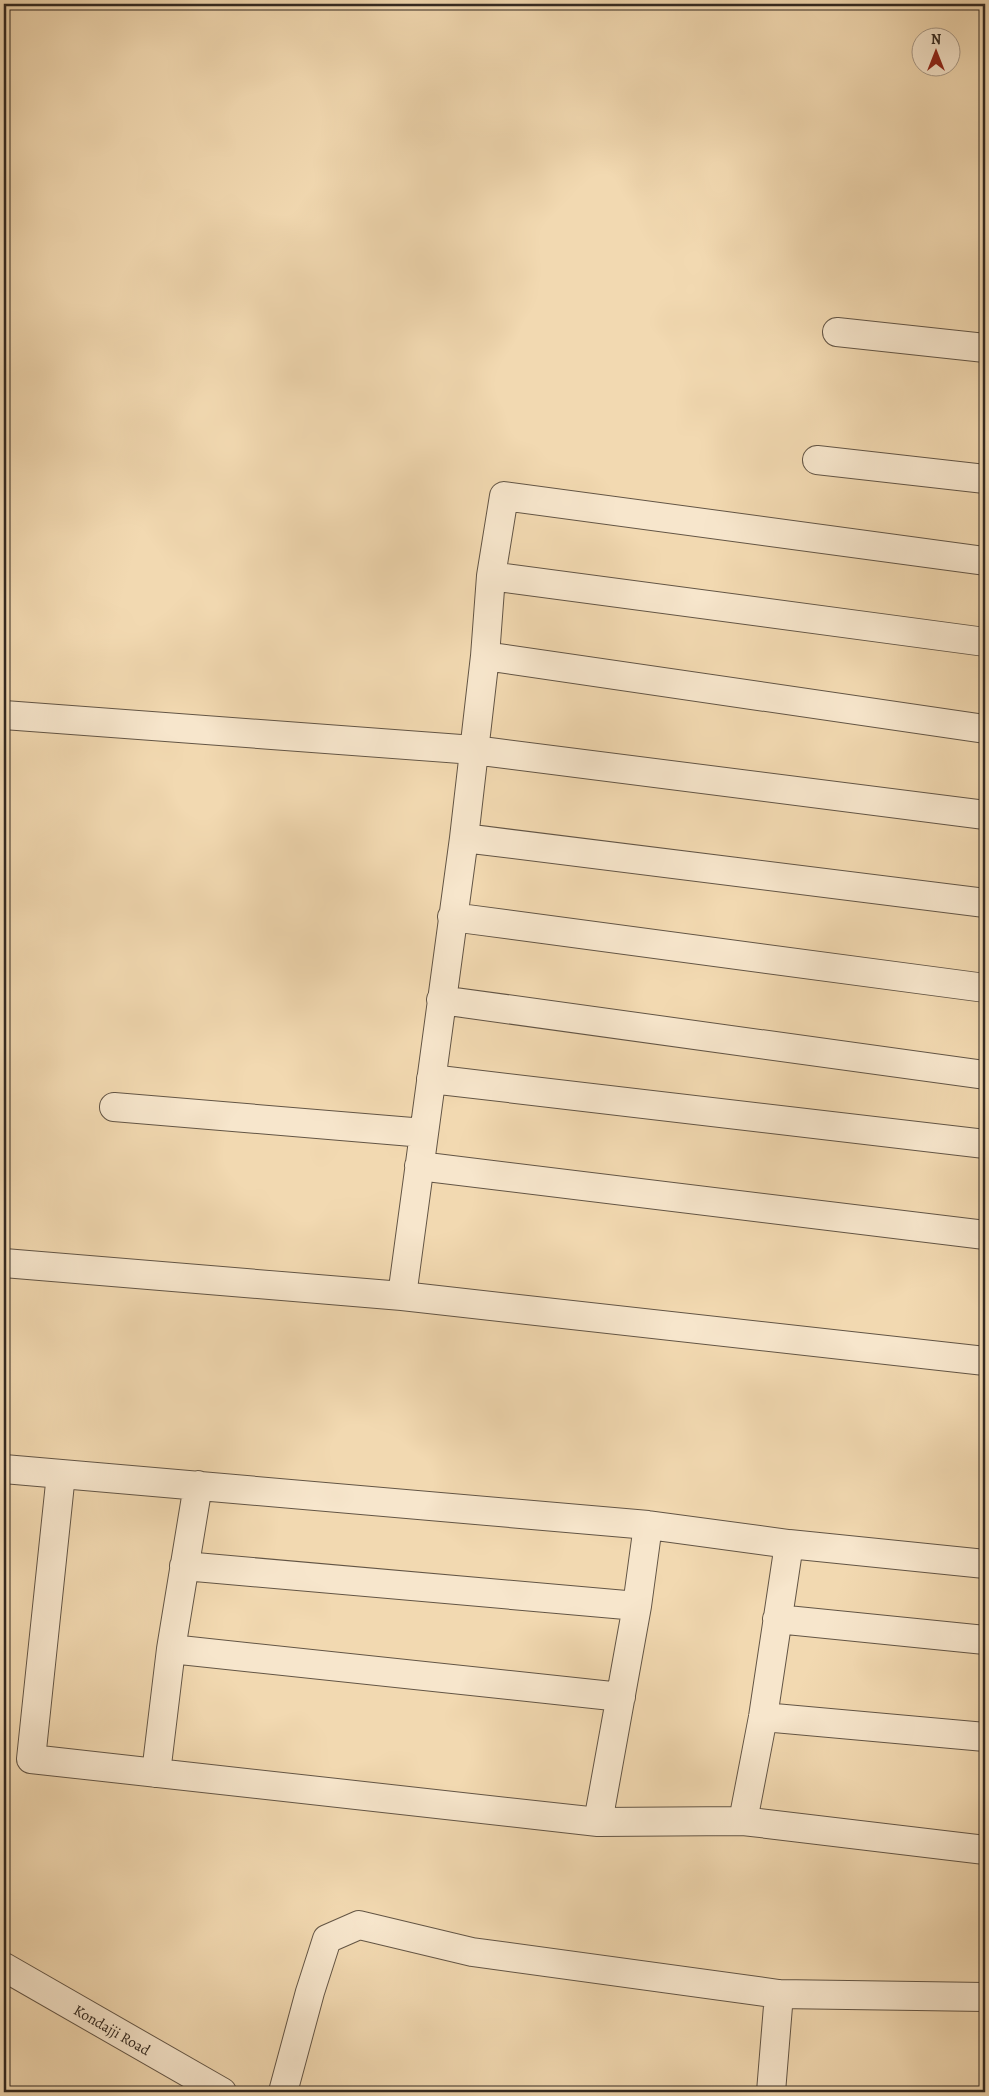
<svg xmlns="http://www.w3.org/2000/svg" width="989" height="2096" font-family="Alegreya,serif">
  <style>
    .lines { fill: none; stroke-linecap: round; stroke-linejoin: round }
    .minor-casing { stroke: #635545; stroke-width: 30 }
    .tertiary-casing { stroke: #635545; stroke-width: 30 }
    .minor { stroke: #f7e6cc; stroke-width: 28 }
    .tertiary { stroke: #f7e6cc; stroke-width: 28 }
    .labels { text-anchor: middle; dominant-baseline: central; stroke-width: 4.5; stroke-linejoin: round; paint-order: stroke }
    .street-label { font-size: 15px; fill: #332921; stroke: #f7e6cc }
  </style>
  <rect width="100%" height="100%" fill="#f2d9b1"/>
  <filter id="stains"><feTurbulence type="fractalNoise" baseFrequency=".004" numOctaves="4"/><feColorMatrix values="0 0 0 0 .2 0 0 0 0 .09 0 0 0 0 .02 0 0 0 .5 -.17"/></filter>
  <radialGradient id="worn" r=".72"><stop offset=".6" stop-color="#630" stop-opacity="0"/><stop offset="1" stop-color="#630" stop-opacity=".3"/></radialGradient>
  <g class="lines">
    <defs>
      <path id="minor" d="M837,332l148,16
        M817,460l168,19
        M985,561l-481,-65 -13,80 494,66
        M491,576l-6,80 -21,182 -62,458 583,65
        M485,656l500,73
        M4,715l470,35 511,65
        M464,838l521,65
        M452,917l533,71
        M441,1000l544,75
        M431,1079l554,65
        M114,1107l310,26
        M419,1166l566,69
        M4,1263l398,33
        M4,1469l644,56 141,19 196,20
        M61,1474l-30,285 567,63 145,-1 242,29
        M184,1566l453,40
        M777,1619l208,21
        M171,1649l450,48
        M763,1717l222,20
        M156,1773l15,-124 27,-164
        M743,1821l20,-104 26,-173
        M598,1822l39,-216 11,-81
        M283,2092l27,-100 17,-53 32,-14 113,27 307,42 206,3
        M771,2092l8,-98"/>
      <path id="tertiary" d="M4,1967l218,125"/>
    </defs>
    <use href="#minor" class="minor-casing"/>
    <use href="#tertiary" class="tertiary-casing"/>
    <use href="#minor" class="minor"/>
    <use href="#tertiary" class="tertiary"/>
  </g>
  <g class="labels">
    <g class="street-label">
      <text transform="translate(112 2030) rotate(30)">Kondajji Road</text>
    </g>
  </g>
  <rect width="989" height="2096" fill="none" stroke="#f2d9b1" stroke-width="20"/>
  <rect x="5" y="5" width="979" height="2086" fill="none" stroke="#332921" stroke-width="2.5"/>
  <rect x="10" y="10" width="969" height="2076" fill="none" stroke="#332921"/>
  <g transform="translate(936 52)"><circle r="24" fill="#f7e6cc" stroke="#a99a88"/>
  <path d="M0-4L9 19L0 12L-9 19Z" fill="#8f2418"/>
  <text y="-8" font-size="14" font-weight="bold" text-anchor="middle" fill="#332921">N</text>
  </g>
  <rect width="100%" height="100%" filter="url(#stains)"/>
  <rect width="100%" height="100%" fill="url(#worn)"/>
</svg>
